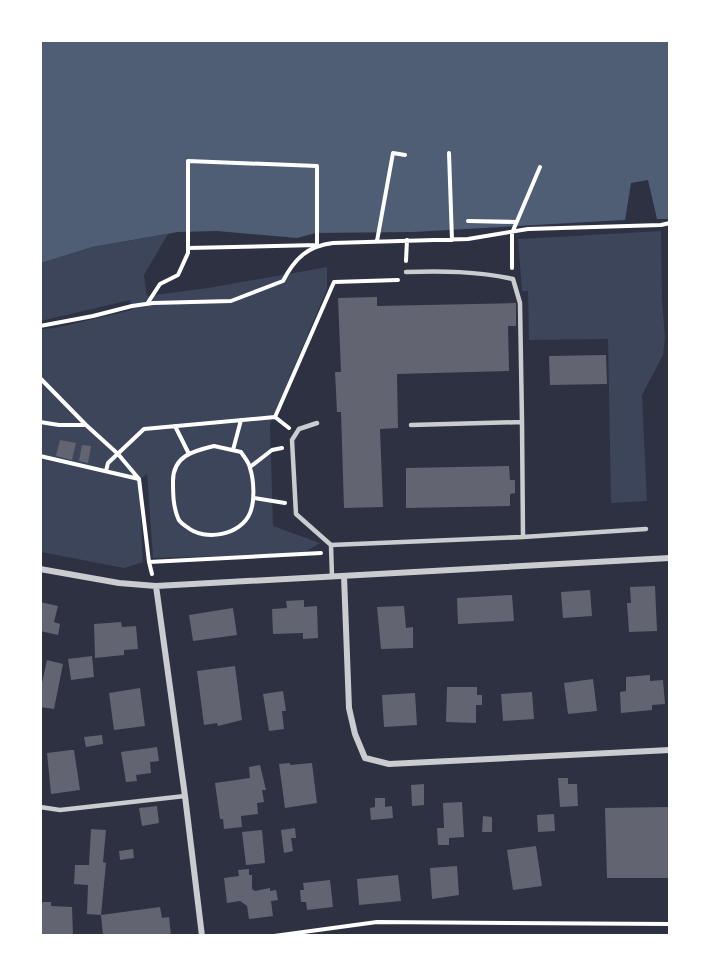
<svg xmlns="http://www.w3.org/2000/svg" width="710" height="976" font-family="Jost,sans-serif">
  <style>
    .green { fill: #3c4559 }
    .water { fill: #4f5d75 }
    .building { fill: #626471 }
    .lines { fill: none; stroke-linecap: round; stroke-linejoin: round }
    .path { stroke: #fff; stroke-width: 4 }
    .service { stroke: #caccd0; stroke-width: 4.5 }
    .minor { stroke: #caccd0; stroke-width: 6 }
  </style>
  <rect width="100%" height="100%" fill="#2d3142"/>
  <path class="green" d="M661,231l1,67 3,40 -2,17 -21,40 5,106 -36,2 -3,-164 -79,1 -1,-49h-6l-4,-52z
    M168,234l-24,41 3,21 61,-8 119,-21v22l-57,135 3,102 47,17 -18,11 -149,4 -6,-84 -8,6 4,82 -19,6 -83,-16v-223l14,-1 77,-18 -2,-10 -89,21v-58l51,-16z"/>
  <path class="water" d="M41,41h628v178h-12l-9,-39 -17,3 -6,37 -212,12 -97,1 -19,5 -80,-7 -39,1 -86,15 -51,16z"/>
  <path class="building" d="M377,297v9l139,-3v23h-8l1,45 -112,3 1,54 -18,1 3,78 -39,1 -3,-96h-4l-2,-40h6l-3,-74z
    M606,355l1,29 -57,1 -1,-29z
    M60,440l16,3 -4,17 -16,-4z
    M82,445l9,1 -3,17 -9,-2z
    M509,466l1,14h5v13l-5,1v12l-104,2v-40z
    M655,586l2,45 -28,1 -2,-29h4l-1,-16z
    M590,590l2,26 -29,2 -2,-26z
    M512,595l2,26 -56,3 -1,-26z
    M304,600v7l13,-1 1,32 -15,1v-6l-30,1 -1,-25 15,-1 -1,-7z
    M40,602l18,4 -4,16 6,2 -2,11 -18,-4z
    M404,606l2,22 7,-1v21l-32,1 -4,-42z
    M233,608l4,27 -44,6 -4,-26z
    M121,622l1,5 14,-1 2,23 -14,1v5l-29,3 -1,-34z
    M92,656l2,21 -23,3 -3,-21z
    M47,660l16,4 -9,45 -14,-2v-15z
    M235,666l7,54 -24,6 -1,-3 -13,2 -7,-54z
    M650,675v6l13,-1 2,24 -13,1v5l-31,3 -1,-21 6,-1v-14z
    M593,679l4,32 -29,3 -4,-31z
    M447,687h30v8h5v10h-6v18l-30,-1z
    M140,688l5,38 -31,4 -5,-37z
    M283,691l3,20h-4l2,18 -15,2 -6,-37z
    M532,692l2,27 -31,2 -2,-27z
    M415,693l2,32 -33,2 -2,-32z
    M102,735l1,9 -17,3 -2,-10z
    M157,747l2,14 -9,1 1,11 -15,2 1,6 -11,1 -5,-30z
    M71,750h3l6,40 -29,4 -4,-41z
    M290,763v2l22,-2 5,40 -32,5 -6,-44z
    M260,765l6,25h-4l2,12 -7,1 1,11 -17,2 1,11 -18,2 -1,-10h-3l-5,-36 35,-5 -1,-11z
    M558,778h10v6h9l1,22 -18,1z
    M424,784v21l-12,1 -1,-21z
    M375,798h10v9l7,-1 1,12 -22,2 -1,-12 5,-1z
    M462,802l2,35 -15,1v7h-11l-1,-17h7l-1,-25z
    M157,806l2,17 -17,3 -3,-18z
    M670,807v71h-63l-2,-70z
    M554,814l1,17 -17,1 -1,-17z
    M483,816l9,1v15h-10z
    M295,828l1,10h-5l2,13 -9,2 -3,-23z
    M91,829l15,1 -3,32 3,1 -5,52 -14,-1 1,-29 -14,-1 1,-19h14z
    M262,830l3,33 -19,2 -4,-33z
    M536,846l6,40 -29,4 -6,-40z
    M133,849l1,9 -14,2 -1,-9z
    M457,866l2,29 -27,4 -2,-31z
    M249,869v6h3v14l3,2 15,-3v3l6,-1 2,10 -7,1 2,15 -24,3 -2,-13 -7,-5 -13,2 -3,-25 15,-2 -1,-6z
    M398,875l3,26 -42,4 -2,-26z
    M330,880l3,27 -26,3 -1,-8h-5l-1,-12h4l-1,-7z
    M40,902h11v4l21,1 1,28 -33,1z
    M160,907l2,11 7,-1 2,19h-68l-2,-21z"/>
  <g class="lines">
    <path class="path" d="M449,153l3,87
      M468,221l48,1
      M377,241l16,-88 12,2
      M406,261l1,-21
      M512,268v-35l28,-66
      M147,304l13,-20 18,-9 10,-22v-92l129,5v79l-129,3
      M40,326l53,-10 39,-10 21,-3 78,-2 52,-20c12,-23 25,-35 50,-38l135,-4 60,-10 133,-4 9,-2
      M40,378l46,47 32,29 21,25
      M40,422l19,3h25
      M175,426l14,28
      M289,428l-14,-11 59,-135 64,-2
      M214,446l27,6c3,5 8,10 9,16 4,12 5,33 0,45 -9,22 -45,29 -63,14 -4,-3 -8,-5 -9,-9 -5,-12 -5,-25 -5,-37 0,-25 20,-30 41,-35z
      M233,450l8,-30
      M40,456l99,23 10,83 3,12
      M250,467l22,-17 10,-2
      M106,471l2,-8 36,-34 131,-12
      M254,498l31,5
      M149,562l172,-9
      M274,936l103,-14 293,2"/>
    <path class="service" d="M406,272c36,-1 71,-1 107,7l7,24 2,119
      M317,423l-18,6 -7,11 4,74 35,31 1,32
      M411,425l111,-3 1,115
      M331,545l192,-8 123,-8
      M40,807l20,3 125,-14"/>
    <path class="minor" d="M40,569l79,14 37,3 514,-28
      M344,576l5,132 6,26 10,24 24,6 281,-14
      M156,586l29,210 17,140"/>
  </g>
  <rect width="710" height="976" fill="none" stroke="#ffffff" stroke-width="84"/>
</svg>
